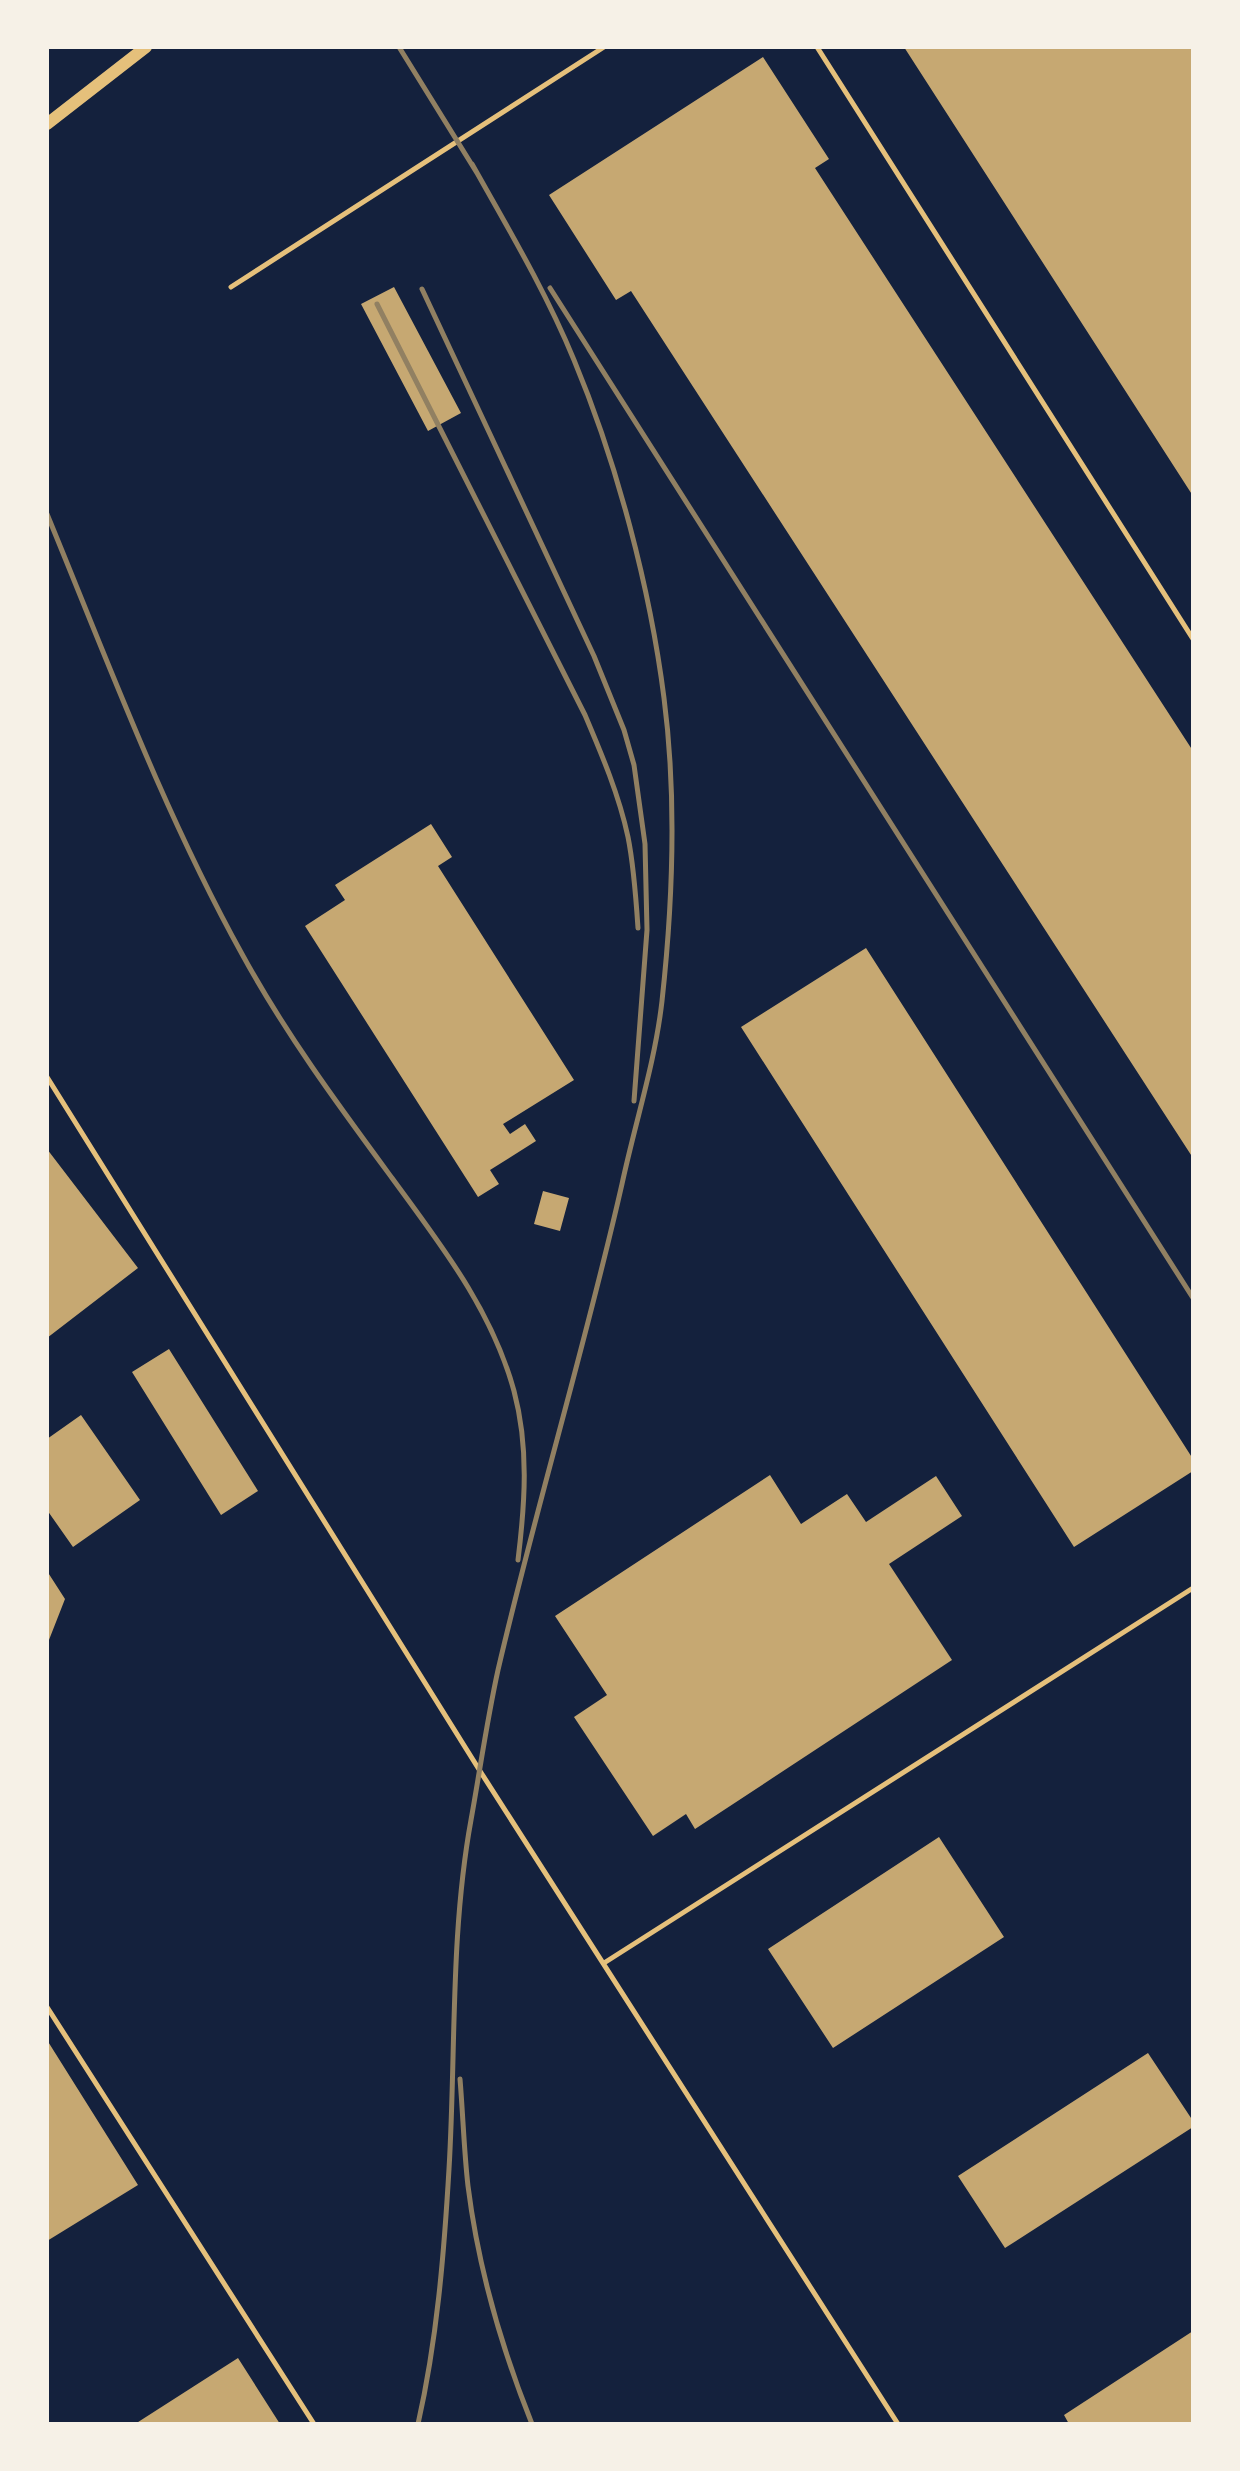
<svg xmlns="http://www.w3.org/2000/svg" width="1240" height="2471" font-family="Manrope,sans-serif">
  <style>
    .building { fill: #c6a872 }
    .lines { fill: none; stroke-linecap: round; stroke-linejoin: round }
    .service { stroke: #e5c07b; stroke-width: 5 }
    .tertiary { stroke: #e5c07b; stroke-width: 12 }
    .rail { stroke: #918062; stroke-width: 5 }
  </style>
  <rect width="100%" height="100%" fill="#14213d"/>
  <path class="building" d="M904,47h289v449z
    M763,57l66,102 -14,9 378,583v407l-562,-867 -15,9 -67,-105z
    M394,287l67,126 -33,18 -67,-127z
    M431,824l21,33 -14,9 136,214 -71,44 7,10 15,-10 11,17 -46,29 9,14 -21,13 -173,-271 40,-26 -10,-15z
    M866,948l327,511v12l-119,76 -333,-520z
    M47,1149l91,119 -91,70z
    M543,1191l26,7 -9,33 -26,-7z
    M169,1349l89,142 -37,24 -89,-143z
    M81,1415l59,85 -67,47 -26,-37v-71z
    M770,1475l31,49 46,-30 19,28 70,-46 26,40 -73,48 63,96 -257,169 -9,-15 -33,22 -79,-119 33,-22 -52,-79z
    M47,1571l18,28 -18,46z
    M939,1837l65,100 -171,111 -65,-99z
    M47,2040l91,145 -91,56z
    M1148,2053l45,68v6l-188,121 -47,-72z
    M1193,2331v90l-4,3h-120l-5,-9z
    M238,2358l42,66h-145z"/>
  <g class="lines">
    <path class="service" d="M817,47l376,592
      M231,287l373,-240
      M47,1077l433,694 418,653
      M604,1963l589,-375
      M47,2007l267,417"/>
    <path class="tertiary" d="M47,124l99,-77"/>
    <path class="rail" d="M399,47l78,126
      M550,288l643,1010
      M422,289l172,367 30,74 10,35 11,79 2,86 -13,171
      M377,304l208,411c17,40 34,80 43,122 6,30 8,61 10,91
      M47,514c61,148 117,299 195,440 43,79 97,152 150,224 49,67 100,132 122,213 15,56 11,112 4,169
      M460,2079c3,36 4,72 8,107 10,80 34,163 64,238
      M418,2424c19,-84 26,-170 31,-255 7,-117 1,-234 22,-349 9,-50 16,-100 27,-150 38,-163 87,-323 124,-486 13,-61 33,-121 40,-183 11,-100 15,-203 2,-303 -14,-110 -47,-235 -90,-338 -28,-68 -66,-132 -102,-196"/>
  </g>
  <rect width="1240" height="2471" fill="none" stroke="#f6f1e7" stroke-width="98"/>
</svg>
